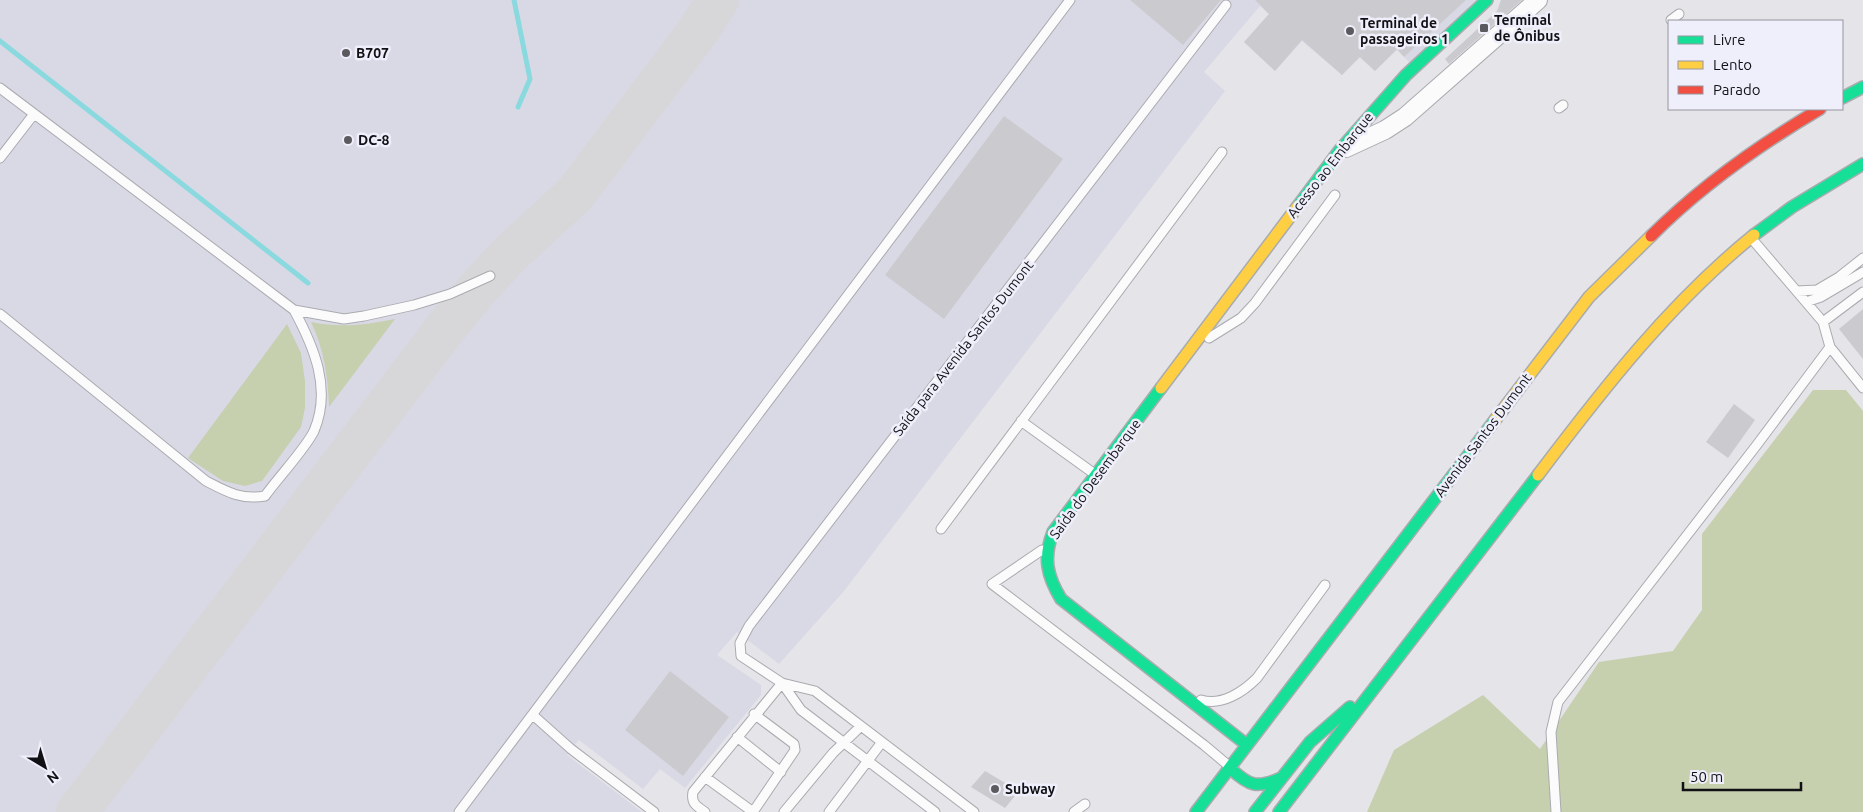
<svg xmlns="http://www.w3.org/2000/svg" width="1863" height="812" font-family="Ubuntu,sans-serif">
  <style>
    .built { fill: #d9d9e6 }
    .green { fill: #c6cfae }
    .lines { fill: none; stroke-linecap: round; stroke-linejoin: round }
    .stream { stroke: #8ad9de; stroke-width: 5 }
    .taxiway { stroke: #d7d7da; stroke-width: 42 }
    .building { fill: #cbcbcf }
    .lane-casing { stroke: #aaabaf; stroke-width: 11 }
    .street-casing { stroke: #aaabaf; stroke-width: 20 }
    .fast-casing { stroke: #aaabaf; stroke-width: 14 }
    .slow-casing { stroke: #aaabaf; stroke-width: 14 }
    .jam-casing { stroke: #aaabaf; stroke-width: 14 }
    .lane { stroke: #fbfbfc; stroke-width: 9 }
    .street { stroke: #fbfbfc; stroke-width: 18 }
    .fast { stroke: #16e098; stroke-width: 11 }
    .slow { stroke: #ffcf43; stroke-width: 11 }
    .jam { stroke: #f24e42; stroke-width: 11 }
    .poi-dot { fill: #5b5b5f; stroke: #eeeffa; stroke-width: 2 }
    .labels { text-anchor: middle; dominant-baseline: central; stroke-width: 5; stroke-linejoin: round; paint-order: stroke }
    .poi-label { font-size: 14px; font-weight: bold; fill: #111115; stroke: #eeeffa; text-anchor: start }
    .street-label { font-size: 14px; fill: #111115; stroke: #eeeffa }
  </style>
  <rect width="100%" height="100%" fill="#e4e4e9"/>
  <path class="built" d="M0,0h1481l-70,64 -14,-14 -22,21 -16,-14 -17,18 -40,-34 -27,30 -31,-29 25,-28 -9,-8 -56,66 21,19 -381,500 -65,73 -42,-32 -20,23 44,30v10l-76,93 -25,-19 -17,20 -64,-49 -8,9 -4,6 75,57h-642z"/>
  <path class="green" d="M395,319l-66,88c-1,-30 -5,-58 -18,-85 30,6 55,3 84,-3z
    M287,324l14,29 4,28v27l-4,19 -39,54 -17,5 -22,-5 -35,-23z
    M1813,390h33l17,21v401h-496l27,-62 89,-55 57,54 59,-87 74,-11 29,-41v-76z"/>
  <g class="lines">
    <path class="stream" d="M514,0l16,79 -12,28
      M0,41l308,242"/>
    <path class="taxiway" d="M77,812l367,-482 35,-43 32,-34 64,-59 121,-160 22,-34"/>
  </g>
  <path class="building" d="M1130,0h91l-38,45z
    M1255,0h211l-62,57 -7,-8 -22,22 -15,-14 -18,18 -40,-35 -27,31 -31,-29 25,-28z
    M1501,0h21l-73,64 -4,-5 52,-48z
    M1004,116l59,43 -119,160 -59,-44z
    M1863,309v50l-24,-30z
    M1734,404l21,16 -27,38 -22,-16z
    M670,671l59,46 -46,59 -58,-46z
    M985,771l34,20 -14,17 -34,-21z"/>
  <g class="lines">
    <defs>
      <path id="lane" d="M1671,20l8,-6
        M0,88l294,222c20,37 38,79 20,121 -8,17 -37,48 -49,65 -24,4 -38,-4 -59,-15l-206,-167
        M1559,108l4,-3
        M0,158l34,-44
        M1752,239l71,83 7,25 33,41
        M1797,291l20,-1 22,-13 24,-19
        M1806,302l15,-5 42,-25
        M294,310l50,9 20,-3 50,-11 36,-11 40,-18
        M1823,322l40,-30
        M1209,338l32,-20 14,-15 80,-108
        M1021,421l75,54
        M941,529l281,-377
        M1042,550l-50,34 212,161 25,21
        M782,683l19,27 134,102
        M1201,700c21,6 42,-8 56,-22l68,-93
        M534,716l37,33 83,63
        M737,737l44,35
        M705,777l48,35
        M459,812l611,-812
        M705,812c-9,-6 -14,-9 -12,-20l89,-109
        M753,812l42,-62 -1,-6 -40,-30
        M784,812l49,-59 28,-27
        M829,812l53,-70
        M974,812l-159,-121 -33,-8 -41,-27 -1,-13 9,-17 477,-621
        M1074,812l11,-8
        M1556,812l-5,-80 7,-30 198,-256 74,-99"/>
      <path id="street" d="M1346,148l39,-18 20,-13 133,-117"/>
      <path id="fast" d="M1842,98l21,-11
        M1298,206l41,-55 67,-76 81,-75
        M1754,235l38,-28 71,-43
        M1161,388l-108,144c-10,26 -6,44 8,67l186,146
        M1230,768c19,18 27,21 51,10
        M1196,812l299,-392
        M1255,812l55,-70 40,-35
        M1279,812l259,-337"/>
      <path id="slow" d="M1161,388l137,-182
        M1495,420l94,-123 62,-61
        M1538,475c65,-86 132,-172 216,-240"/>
      <path id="jam" d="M1651,236c50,-50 108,-91 169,-127"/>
    </defs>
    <use href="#lane" class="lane-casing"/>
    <use href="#street" class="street-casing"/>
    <use href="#fast" class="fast-casing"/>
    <use href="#slow" class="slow-casing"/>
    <use href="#jam" class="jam-casing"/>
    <use href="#lane" class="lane"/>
    <use href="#street" class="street"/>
    <use href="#fast" class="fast"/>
    <use href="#slow" class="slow"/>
    <use href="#jam" class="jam"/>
  </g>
  <g class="poi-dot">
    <rect x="1479" y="23" width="10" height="10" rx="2.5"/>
    <circle cx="1350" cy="31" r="5"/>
    <circle cx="346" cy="53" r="5"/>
    <circle cx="348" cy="140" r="5"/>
    <circle cx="995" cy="789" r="5"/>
  </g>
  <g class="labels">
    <g class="poi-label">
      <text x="1494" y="20">Terminal<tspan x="1494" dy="16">de Ônibus</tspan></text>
      <text x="1360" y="23">Terminal de<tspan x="1360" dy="16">passageiros 1</tspan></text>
      <text x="356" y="53">B707</text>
      <text x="358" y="140">DC-8</text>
      <text x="1005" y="789">Subway</text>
    </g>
    <g class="street-label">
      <text transform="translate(1330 165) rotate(-52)">Acesso ao Embarque</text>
      <text transform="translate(963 348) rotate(-52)">Saída para Avenida Santos Dumont</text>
      <text transform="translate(1483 435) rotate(-53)">Avenida Santos Dumont</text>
      <text transform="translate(1095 479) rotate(-54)">Saída do Desembarque</text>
    </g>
  </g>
  <rect x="1668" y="20" width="175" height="90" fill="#eeeffa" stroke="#96969e"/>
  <rect x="1678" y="36" width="25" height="8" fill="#16e098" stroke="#96969e"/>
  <text x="1713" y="45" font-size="15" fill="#111115">Livre</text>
  <rect x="1678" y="61" width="25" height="8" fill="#ffcf43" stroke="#96969e"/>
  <text x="1713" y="70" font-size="15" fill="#111115">Lento</text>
  <rect x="1678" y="86" width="25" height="8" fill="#f24e42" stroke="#96969e"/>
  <text x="1713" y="95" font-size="15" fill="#111115">Parado</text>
  <g transform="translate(45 767) rotate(142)" stroke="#eeeffa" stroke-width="4" paint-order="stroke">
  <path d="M0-4L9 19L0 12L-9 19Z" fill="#111115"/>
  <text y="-8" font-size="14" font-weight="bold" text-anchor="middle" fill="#111115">N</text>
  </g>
  <path d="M1683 782v8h118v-8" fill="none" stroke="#111115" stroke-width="2.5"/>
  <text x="1690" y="782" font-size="15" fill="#111115" stroke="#eeeffa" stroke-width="4" paint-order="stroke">50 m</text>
</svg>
